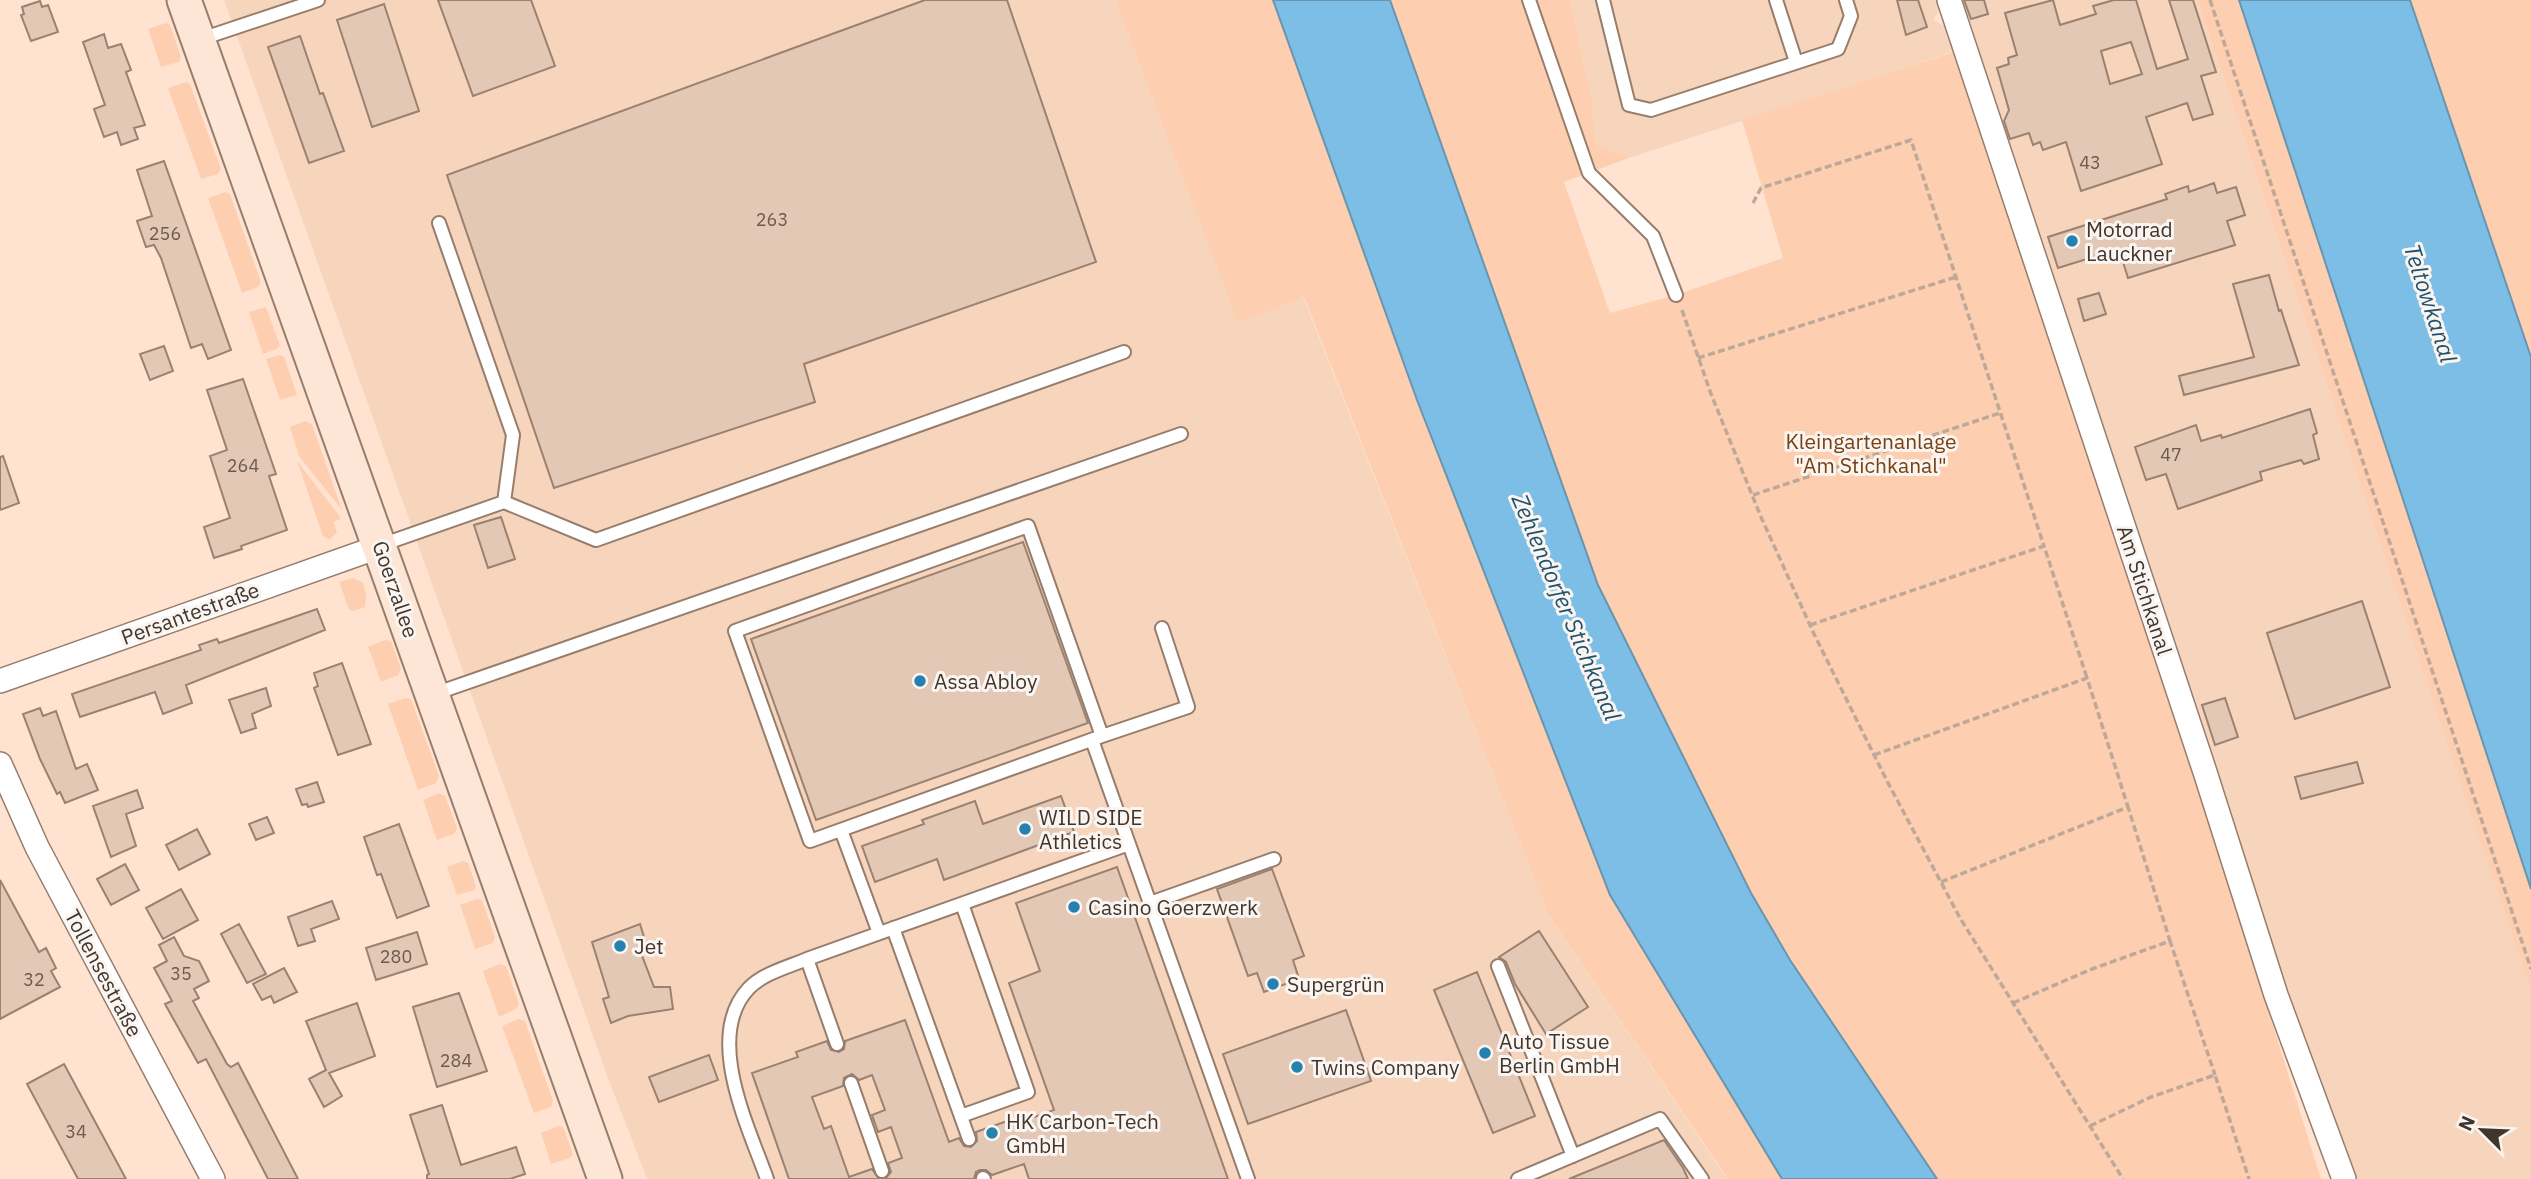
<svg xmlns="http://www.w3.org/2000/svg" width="2531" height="1179" font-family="'IBM Plex Sans',sans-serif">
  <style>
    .built { fill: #f7d5bd }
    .green { fill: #fdcfb0 }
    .water { fill: #7cbee5; stroke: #6a95ae; stroke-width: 2 }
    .building { fill: #e3c8b6; stroke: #9a8170; stroke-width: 2; fill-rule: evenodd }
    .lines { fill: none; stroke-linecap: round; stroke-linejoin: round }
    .service-casing { stroke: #967d6c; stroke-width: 16 }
    .minor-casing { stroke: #967d6c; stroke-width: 26 }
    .secondary-casing { stroke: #967d6c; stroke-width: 37 }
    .path { stroke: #bea899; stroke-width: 3.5; stroke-dasharray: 7 3.5; stroke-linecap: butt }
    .service { stroke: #fff; stroke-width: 12 }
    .minor { stroke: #fff; stroke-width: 23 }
    .secondary { stroke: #fde6d5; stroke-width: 33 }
    .poi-dot { fill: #2581ae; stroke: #fbf5f1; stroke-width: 2.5 }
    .labels { text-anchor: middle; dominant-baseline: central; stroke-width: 6; stroke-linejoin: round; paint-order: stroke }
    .number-label { font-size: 18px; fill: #6a5a50 }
    .poi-label { font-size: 21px; fill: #41362e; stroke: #fbf5f1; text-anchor: start }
    .park-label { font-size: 21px; fill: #774114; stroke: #fbf5f1 }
    .street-label { font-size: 21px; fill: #41362e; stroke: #fbf5f1 }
    .water-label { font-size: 23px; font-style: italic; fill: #1f526d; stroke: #fbf5f1 }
  </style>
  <rect width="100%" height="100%" fill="#ffe3d0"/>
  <path class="built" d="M224,0h891l123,322 65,-25 245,617 179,265h-1080l-39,-101z
    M1570,0h366l3,9 -5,11 10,6 9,26 -324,106 -33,-14 -4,-43z
    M1962,0h242l327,987v192h-189l-262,-819z"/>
  <path class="green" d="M1115,0h158l144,400 193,495 172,284h-54l-180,-265 -244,-617 -66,26z
    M1390,0h180l22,101 4,43 33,14 -65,24 46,131 66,-18 107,-37 -41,-138 222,-71 103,318 254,812h-384l-147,-219 -39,-67 -153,-308z
    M2198,0h41l292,889v102z
    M2410,0h121v357z
    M166,23l4,2 11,32 -2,5 -18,5 -13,-38z
    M186,82l4,2 31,85 -3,5 -17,5 -33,-91z
    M225,192l5,2 31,88 -3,5 -16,6 -34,-95z
    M266,307l14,38 -3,4 -14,5 -14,-42z
    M280,355l4,2 13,38 -17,5 -14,-41z
    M305,421l7,3 30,86 -43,-54 -9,-29z
    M297,461l41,53 3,5 -8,3 4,10 -7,8 -7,-4z
    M353,578l10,5 3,10 -1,14 -12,4 -4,-2 -10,-27z
    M385,640l6,1 10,28 -3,6 -17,7 -13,-35z
    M405,698l6,1 28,77 -3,7 -18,7 -30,-86z
    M439,793l6,3 12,32 -3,6 -17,6 -14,-40z
    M463,861l5,2 8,23 -2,4 -17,5 -10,-28z
    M477,899l5,1 13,37 -2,6 -18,6 -15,-44z
    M500,964l6,2 13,38 -3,5 -17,8 -16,-46z
    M519,1019l6,2 28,80 -2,6 -17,6 -32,-87z
    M559,1126l4,1 10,27 -3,4 -19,6 -10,-31z"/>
  <path class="water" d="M1273,0h117l208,585 153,308 39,67 147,219h-155l-172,-284 -193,-495z
    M2239,0h171l121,357v532z"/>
  <path class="building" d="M438,0h93l24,66 -82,30z
    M925,0h82l89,262 -292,102 11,38 -261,86 -107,-313z
    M1897,0h21l9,27 -21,8z
    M1964,0h20l4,14 -17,5z
    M2053,0l7,25 36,-11 -3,-8 21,-6h22l21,69 31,-10 -19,-59h24l23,72 -15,4 12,38 -20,6 -6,-17 -41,14 16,47 -81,27 -15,-49 -23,8 -3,-8 -7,3 -4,-12 -19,6 -6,-18 5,-11 -12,-42 12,-4 -1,-6 9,-3 -12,-42zM2131,42l11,32 -32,10 -9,-33z
    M40,1l2,6 6,-2 10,27 -27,9 -10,-26 3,-1 -2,-7z
    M384,4l35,107 -47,16 -35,-107z
    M104,34l4,14 13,-4 10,26 -5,2 19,53 -11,3 4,11 -17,6 -4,-13 -13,5 -10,-28 11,-4 -22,-63z
    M300,36l20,58 3,-1 21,58 -35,12 -41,-116z
    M164,161l67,189 -23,9 -6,-15 -11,4 -30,-90 -7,-13 -8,2 -9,-26 15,-5 -15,-46z
    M2214,183l3,10 19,-6 9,28 -18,6 8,24 -107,33 -9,-29 -61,19 -10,-31 119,-38 -2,-5 23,-8 1,6z
    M2269,275l10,36 2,-1 18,55 -115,30 -5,-19 75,-19 -21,-73z
    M2099,293l7,21 -22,7 -6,-22z
    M164,346l9,25 -23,9 -10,-26z
    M243,379l33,95 -7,2 18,54 -46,16 1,3 -28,9 -10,-31 26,-9 -20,-62 17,-6 -20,-60z
    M2310,409l7,24 -4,2 6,24 -15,5 -3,-4 -41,12 2,8 -84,29 -12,-35 -20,6 -11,-33 61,-22 5,16 20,-6 1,3z
    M3,456l16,47 -19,7v-53z
    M501,517l14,42 -27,9 -14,-43z
    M1023,542l65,181 -272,97 -65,-181z
    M2362,601l28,86 -95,32 -28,-86z
    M317,609l8,21 -139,55 6,18 -29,11 -8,-22 -75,25 -8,-23 129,-44 -2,-5 18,-6 2,4z
    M342,663l29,81 -33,11 -24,-67 4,-2 -4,-13z
    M266,688l5,18 -19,8 4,14 -15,5 -12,-33z
    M2225,698l13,39 -23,8 -13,-40z
    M40,708l3,8 13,-5 20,58 11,-5 11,26 -33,13 -5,-11 -3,2 -17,-35 -17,-45z
    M2357,762l6,21 -62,16 -6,-22z
    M317,782l7,20 -16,5 -1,-3 -5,1 -6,-16z
    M137,790l6,18 -17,6 10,32 -25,11 -18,-51z
    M1061,796l13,36 -130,48 -7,-21 -62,23 -13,-36 62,-22 -2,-4 53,-19 8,23z
    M267,817l7,16 -18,7 -7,-16z
    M399,824l30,82 -32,12 -16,-44 -4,1 -13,-38z
    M197,829l13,25 -31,16 -13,-25z
    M125,864l14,26 -28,15 -14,-26z
    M1117,867l111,312h-199l-5,-15 -32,11 -6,-5h-6l-4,2 -2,7h-89l6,-7 -3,-9 14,-5 -11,-31 -13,5 -6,-17 13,-5 -13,-35 -13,5 -7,-6 -8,4 -1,8 -31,11 12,32 7,-3 18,51 23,-8 7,10h-90l-37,-106 46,-16 -2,-5 31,-11 4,9 8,2 5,-3 1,-8 60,-21 44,122 10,-4 5,8 7,1 6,-6 -1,-9 34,-12 2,5 42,-15 -45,-127 31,-12 -24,-68z
    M1272,869l32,87 -11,4 6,19 -35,13 -7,-19 -9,3 -31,-87z
    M0,880l39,72 7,-4 10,20 -5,3 9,16 -60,32z
    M181,889l17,31 -35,19 -17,-31z
    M332,901l7,18 -28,10 4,12 -17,5 -10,-29z
    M239,924l27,50 -19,9 -26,-49z
    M640,924l8,26 -7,3 13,34h16l3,22 -45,7 -17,7 -8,-24 6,-2 -17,-55z
    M1539,931l49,76 -42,27 -31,-50 -9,-22 -7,-5z
    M417,932l10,32 -51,16 -10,-32z
    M174,937l10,19 15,5 10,20 -15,8 5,9 -6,3 34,63 4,3 7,-4 60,116h-30l-62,-120 -8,4 -33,-59 7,-3 -18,-33 13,-7 -8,-16z
    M284,968l13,24 -23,11 -3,-7 -9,4 -9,-16z
    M1477,972l58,144 -42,17 -59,-143z
    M459,993l28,78 -50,16 -24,-80z
    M357,1003l18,53 -46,17 13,23 -18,11 -15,-28 17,-9 -20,-49z
    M1346,1010l25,71 -123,43 -25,-70z
    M709,1055l9,25 -59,22 -10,-25z
    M64,1064l62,115h-48l-51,-95z
    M442,1105l19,60 55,-18 9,27 -15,5h-83v-4l2,-1 -19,-59z
    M1664,1140l19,28 5,11h-119z"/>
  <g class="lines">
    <defs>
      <path id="service" d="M1529,0l60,173 64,63 23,59
        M1603,0l26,105 22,5 187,-61 13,-33 -5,-16
        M1776,0l20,62
        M198,40l120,-40
        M439,223l74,212 -9,67
        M1028,526l74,210 -292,105 -75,-210z
        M381,545l123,-43 92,38 528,-188
        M434,694l747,-260
        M1102,736l86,-29 -26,-79
        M1092,740l156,439
        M841,830l38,103
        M1150,903l124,-44
        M893,928l76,211
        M807,959l30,85
        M1498,966l75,190
        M851,1083l31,88
        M961,1116l67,-24 -66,-188
        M983,1178l1,1
        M767,1179c-18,-51 -64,-143 -18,-191 15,-15 39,-21 58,-29l322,-115
        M1518,1179l142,-60 42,60"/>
      <path id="minor" d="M1949,0l256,772 71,223 68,184
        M0,681l381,-135
        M0,764l37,83 176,332"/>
      <path id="secondary" d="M184,0l421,1179"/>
    </defs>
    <use href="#service" class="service-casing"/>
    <use href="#minor" class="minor-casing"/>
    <use href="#secondary" class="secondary-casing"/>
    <path class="path" d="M2210,0l321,969
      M1753,203l8,-15 150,-48 133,406
      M1682,310l29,84 50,123 53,117 73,147 73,137 163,261
      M1698,358l258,-81
      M1753,495l247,-82
      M1810,625l234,-79 43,132
      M1874,755l213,-77 41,129
      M1941,882l187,-75 42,134
      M2013,1003l79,-34 78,-28 45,134
      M2090,1126l61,-29 64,-22 34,104"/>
    <use href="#service" class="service"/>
    <use href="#minor" class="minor"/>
    <use href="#secondary" class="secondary"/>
  </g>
  <g class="poi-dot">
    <circle cx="2072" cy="241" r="7"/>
    <circle cx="920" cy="681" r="7"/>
    <circle cx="1025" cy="829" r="7"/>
    <circle cx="1074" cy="907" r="7"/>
    <circle cx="620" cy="946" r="7"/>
    <circle cx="1273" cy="984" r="7"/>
    <circle cx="1485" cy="1053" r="7"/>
    <circle cx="1297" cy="1067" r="7"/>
    <circle cx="992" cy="1133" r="7"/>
  </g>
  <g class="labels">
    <g class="number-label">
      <text x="2090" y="162">43</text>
      <text x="772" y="219">263</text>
      <text x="165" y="233">256</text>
      <text x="2171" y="454">47</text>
      <text x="243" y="465">264</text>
      <text x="396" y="956">280</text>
      <text x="181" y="973">35</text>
      <text x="34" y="979">32</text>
      <text x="456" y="1060">284</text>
      <text x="76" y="1131">34</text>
    </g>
    <g class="poi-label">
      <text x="2086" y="229">Motorrad<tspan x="2086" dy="24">Lauckner</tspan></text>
      <text x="934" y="681">Assa Abloy</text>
      <text x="1039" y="817">WILD SIDE<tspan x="1039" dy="24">Athletics</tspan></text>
      <text x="1088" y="907">Casino Goerzwerk</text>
      <text x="634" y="946">Jet</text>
      <text x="1287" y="984">Supergrün</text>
      <text x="1499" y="1041">Auto Tissue<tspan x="1499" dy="24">Berlin GmbH</tspan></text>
      <text x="1311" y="1067">Twins Company</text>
      <text x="1006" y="1121">HK Carbon-Tech<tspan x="1006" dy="24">GmbH</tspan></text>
    </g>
    <g class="park-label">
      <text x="1871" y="441">Kleingartenanlage<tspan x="1871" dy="24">"Am Stichkanal"</tspan></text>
    </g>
    <g class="street-label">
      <text transform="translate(396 589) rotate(71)">Goerzallee</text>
      <text transform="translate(2145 590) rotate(72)">Am Stichkanal</text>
      <text transform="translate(190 613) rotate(-20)">Persantestraße</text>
      <text transform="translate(104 973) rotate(62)">Tollensestraße</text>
    </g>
    <g class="water-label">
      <text transform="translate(2431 303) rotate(72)">Teltowkanal</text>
      <text transform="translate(1567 607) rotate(67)">Zehlendorfer Stichkanal</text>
    </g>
  </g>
  <g transform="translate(2482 1130) rotate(294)" stroke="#fbf5f1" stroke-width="5" paint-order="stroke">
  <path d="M0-5L12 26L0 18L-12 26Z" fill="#41362e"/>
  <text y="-10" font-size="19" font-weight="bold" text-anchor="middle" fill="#41362e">N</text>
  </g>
</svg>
